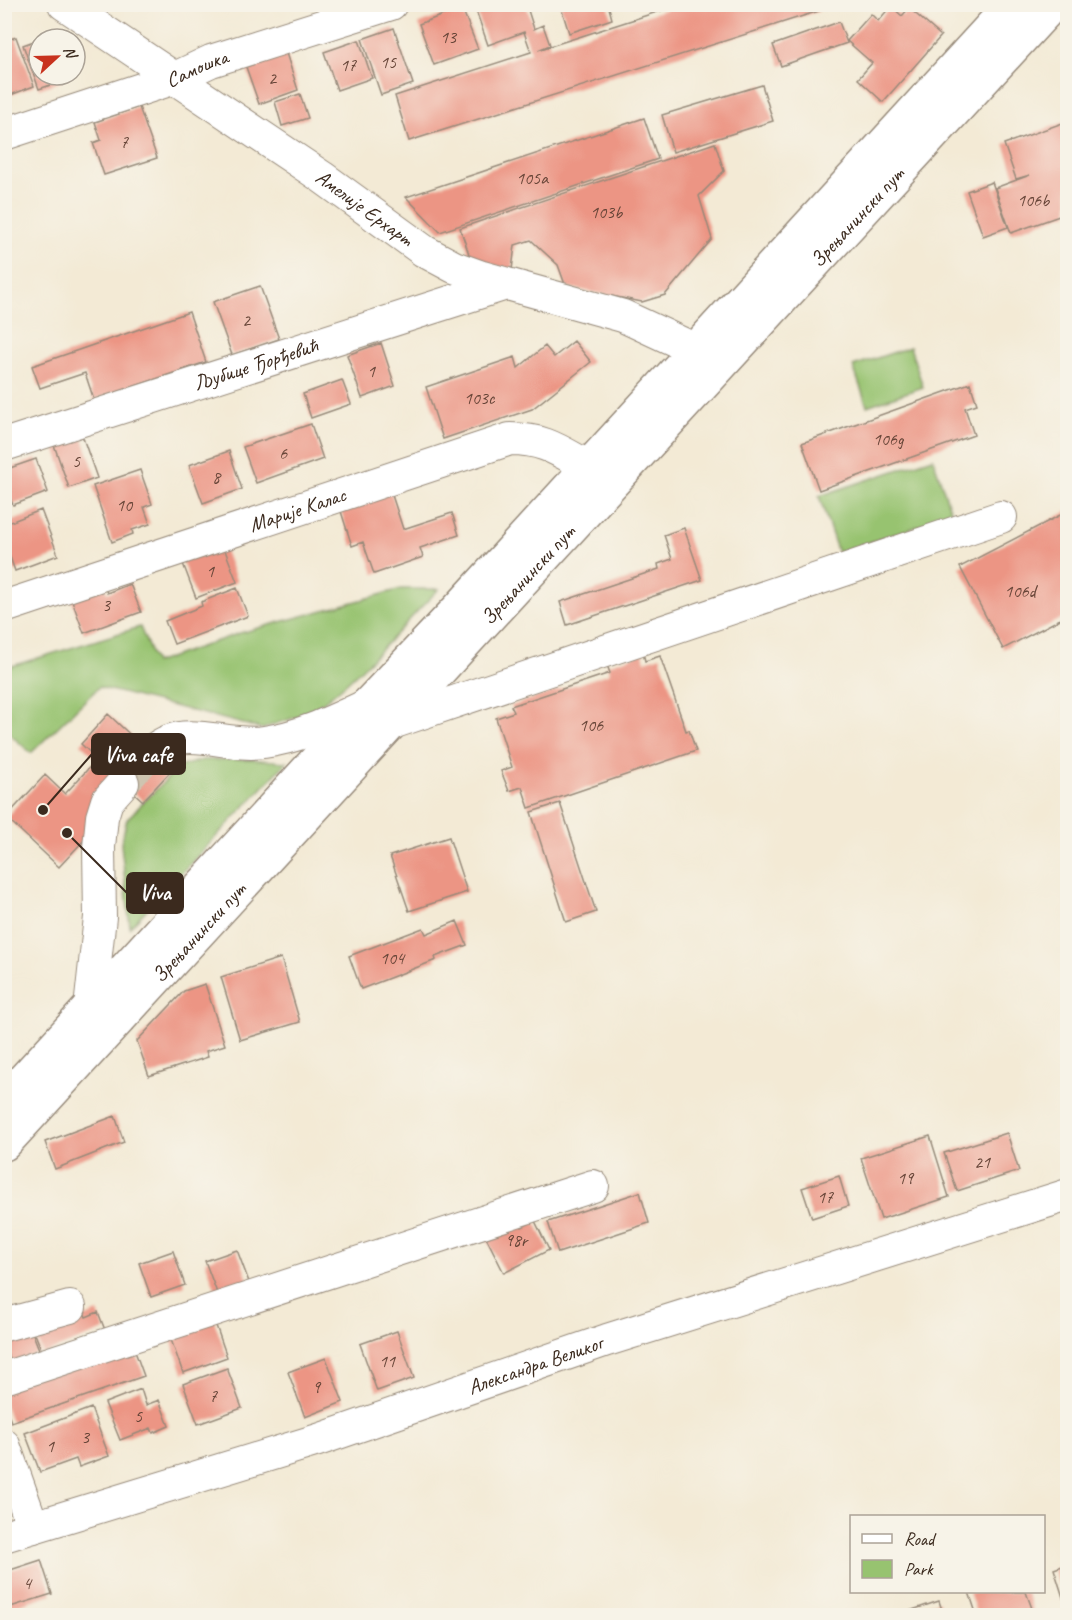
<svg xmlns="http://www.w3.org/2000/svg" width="1072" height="1620" font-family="Caveat,sans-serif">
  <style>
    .green { fill: #97c370; stroke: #697647; stroke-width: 1.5 }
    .building { fill: #ec9584 }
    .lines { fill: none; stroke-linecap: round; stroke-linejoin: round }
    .minor-tunnel { stroke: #cec4b0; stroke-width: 32; stroke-dasharray: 32 16; stroke-linecap: butt }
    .minor-casing { stroke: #978a7a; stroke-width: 34 }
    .major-casing { stroke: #978a7a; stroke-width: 36 }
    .minor { stroke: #fff; stroke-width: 32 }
    .major { stroke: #fff; stroke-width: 33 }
    .labels { text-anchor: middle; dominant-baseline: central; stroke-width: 4.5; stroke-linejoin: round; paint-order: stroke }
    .number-label { font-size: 18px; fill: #674538 }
    .street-label { font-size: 21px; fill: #3b2a1e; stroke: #f7f3e8 }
    .leader { fill: none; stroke: #3b2a1e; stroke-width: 2 }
    .callout-dot { fill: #3b2a1e; stroke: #f7f3e8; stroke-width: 2 }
    .callout { fill: #3b2a1e; stroke: #3b2a1e; stroke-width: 2 }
    .callout-label { font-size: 22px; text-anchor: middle; font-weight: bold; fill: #fff }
  </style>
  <rect width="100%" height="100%" fill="#f7f3e8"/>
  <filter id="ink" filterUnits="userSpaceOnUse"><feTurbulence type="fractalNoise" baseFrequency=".0167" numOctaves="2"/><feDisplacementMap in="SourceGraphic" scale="12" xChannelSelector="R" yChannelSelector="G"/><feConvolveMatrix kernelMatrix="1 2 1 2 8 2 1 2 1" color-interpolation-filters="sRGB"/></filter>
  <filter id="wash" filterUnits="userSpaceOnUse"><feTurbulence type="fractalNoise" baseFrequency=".008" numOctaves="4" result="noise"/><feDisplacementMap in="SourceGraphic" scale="24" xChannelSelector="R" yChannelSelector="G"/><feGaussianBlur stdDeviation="1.35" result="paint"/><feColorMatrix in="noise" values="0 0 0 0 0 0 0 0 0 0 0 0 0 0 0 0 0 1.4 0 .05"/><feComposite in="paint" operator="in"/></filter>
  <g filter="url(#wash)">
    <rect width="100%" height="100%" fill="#f3ead5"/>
    <path class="green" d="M910,347l13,40 -56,19 -14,-40z
      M933,458l19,57 -114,38 -19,-57z
      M401,589h38c-40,40 -82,91 -128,122 -14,8 -33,10 -48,18l-164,-42 -68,66 -26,-23v-62l135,-41 15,36 85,-30z
      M250,759l37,3 -157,165 -9,-83 6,-25 52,-52 23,-7z"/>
    <g id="blocks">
      <path class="building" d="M476,4h50l8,25 9,-4 7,20 -12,5 144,-46h135l2,7 -410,130 -14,-45 136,-44 -7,-20 -36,13 -14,-40z
        M560,4h48l4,15 -43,14z
        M891,6l11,10 7,-8 32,28 -58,66 -25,-23 14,-16 -25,-22 24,-27 7,7z
        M462,8l16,41 -44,16 -15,-41z
        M839,22l8,21 -66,23 -8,-21z
        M394,28l19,56 -32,11 -19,-56z
        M16,37l18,49 -26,10 -4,-10v-45z
        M39,39v36h21l2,6 -23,8 -16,-44z
        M359,40l13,38 -35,12 -13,-38z
        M286,53l12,37 -39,14 -13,-37z
        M762,85l11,36 -100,31 -11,-37z
        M300,94l8,24 -26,8 -7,-24z
        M139,107l18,51 -53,17 -11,-32 8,-3 -6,-18z
        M644,118l14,41 -218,73 -34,-35z
        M1068,121v92l-57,20 -16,-45 35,-13 -14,4 -12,-35z
        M715,143l9,28 -25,25 13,43 -47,56 -23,7 -76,-15 -8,-22 -27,-25 -16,5 -3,25 -41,-10 -11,-32z
        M992,182l16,45 -25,9 -16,-45z
        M260,286l19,53 -47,16 -19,-53z
        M189,312l17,50 -112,38 -9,-27 -45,15 -8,-22z
        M574,341l17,21 -59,47 -89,30 -17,-52 89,-30 3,11 27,-22 9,11z
        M381,343l14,43 -33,12 -15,-43z
        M342,380l9,24 -40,14 -8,-24z
        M970,383l7,21 -12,4 9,27 -155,55 -17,-47z
        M311,424l12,35 -67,24 -13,-36z
        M82,435l15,43 -28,10 -15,-43z
        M229,451l13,38 -39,14 -14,-38z
        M36,459l12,33 -35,13 -9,-22v-13z
        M140,470l12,34 -8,3 6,17 -18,6 1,4 -21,8 -19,-56z
        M390,489l13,40 49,-16 7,22 -39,13 3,9 -49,17 -11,-32 -11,4 -13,-41z
        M41,510l17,45 -43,16 -10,-28v-19z
        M1068,511v104l-65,34 -43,-82z
        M684,528l18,52 -135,45 -7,-23 99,-33 -1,-5 14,-5 -8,-24z
        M223,545l14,37 -41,16 -14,-37z
        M130,584l11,28 -57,21 -13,-35 33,-13 3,8z
        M237,588l11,28 -74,28 -9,-23 37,-15 -1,-4z
        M643,653l2,8 15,-5 26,75 3,-1 7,21 -167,57 -7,-21 -13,4 -8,-20 11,-4 -16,-49 18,-6 -3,-6 99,-33 -3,-8z
        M108,714l62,58 -27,29 -23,-21 -22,45 -39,42 -53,-50 39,-42 20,19 32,-35 -16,-15z
        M560,803l36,109 -30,10 -35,-110z
        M449,837l18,55 -58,19 -19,-55z
        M457,921l10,24 -32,12 1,3 -75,29 -12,-33 74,-28 3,6z
        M281,958l19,64 -60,18 -19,-63z
        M205,984l20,61 -19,6 2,6 -59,19 -12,-35 47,-50z
        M115,1116l9,26 -69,27 -10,-27z
        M1007,1133l12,38 -62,20 -13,-38z
        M930,1136l19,61 -68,22 -20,-61z
        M839,1176l9,30 -36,12 -10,-30z
        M640,1192l9,31 -91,30 -10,-31z
        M515,1213l7,14 13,-6 14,29 -45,23 -22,-44z
        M237,1250l12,32 -32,11 -12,-32z
        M173,1251l12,34 -34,12 -12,-34z
        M82,1307l4,10 12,-5 7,18 -62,24 -11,-28z
        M213,1317l14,40 -44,16 -14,-39z
        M29,1324l11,28 -29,11 -7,-16v-13z
        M397,1331l17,47 -37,13 -17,-47z
        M132,1343l12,33 -133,46 -7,-19v-15z
        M326,1358l17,44 -38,15 -17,-45z
        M227,1368l15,40 -44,16 -15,-40z
        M141,1389l5,16 13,-5 10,26 -16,7 -2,-5 -31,12 -15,-37z
        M91,1408l18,48 -30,11 -3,-8 -36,13 -15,-39z
        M41,1560l11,34 -48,15v-37z
        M1068,1564v46h-1l-13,-41z
        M969,1592h57l8,22 -6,2h-51z
        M939,1601l5,15h-47v-1z"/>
    </g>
  </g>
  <g filter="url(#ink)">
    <use href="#blocks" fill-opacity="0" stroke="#978a7a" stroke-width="1.5"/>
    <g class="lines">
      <path class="minor-tunnel" d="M123,783l27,-30"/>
      <defs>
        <g id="minor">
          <path id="s1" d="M64,4l258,173 102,74 30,16 28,10 141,39 73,34"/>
          <path id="s2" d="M4,134l171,-56 36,-17 180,-57"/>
          <path id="s3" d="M4,445l502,-161"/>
          <path id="s4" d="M4,607l506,-168c34,0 48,11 77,27"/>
          <path d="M392,723l609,-206"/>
          <path d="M150,753c34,-32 73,-5 114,-11 37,-5 69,-21 103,-37"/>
          <path d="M90,1008l10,-91 -1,-70 3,-30 5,-16 16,-18"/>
          <path d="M4,1325l66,-18"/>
          <path d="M4,1378l589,-192"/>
          <path d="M4,1445l29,82"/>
          <path id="s5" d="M4,1536l314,-96 289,-100 461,-145"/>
        </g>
        <g id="major">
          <path d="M4,1101l364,-397 91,-96 553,-604"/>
          <path id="s6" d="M4,1144l1049,-1140"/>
        </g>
      </defs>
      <use href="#minor" class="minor-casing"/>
      <use href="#major" class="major-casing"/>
      <use href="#minor" class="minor"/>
      <use href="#major" class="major"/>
    </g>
  </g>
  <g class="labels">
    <g class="number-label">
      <text x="448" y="37">13</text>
      <text x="388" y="62">15</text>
      <text x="348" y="65">17</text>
      <text x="272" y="78">2</text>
      <text x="124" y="142">7</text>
      <text x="532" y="178">105a</text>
      <text x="1033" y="200">106b</text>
      <text x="606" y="212">103b</text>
      <text x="246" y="320">2</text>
      <text x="371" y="371">1</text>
      <text x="479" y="398">103c</text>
      <text x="888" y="439">106g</text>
      <text x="283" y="453">6</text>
      <text x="76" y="461">5</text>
      <text x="216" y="477">8</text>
      <text x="124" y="505">10</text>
      <text x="210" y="571">1</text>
      <text x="1020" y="591">106d</text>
      <text x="106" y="605">3</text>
      <text x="591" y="725">106</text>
      <text x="392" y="958">104</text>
      <text x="982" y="1162">21</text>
      <text x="905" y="1178">19</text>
      <text x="825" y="1197">17</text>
      <text x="516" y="1240">98r</text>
      <text x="387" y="1361">11</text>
      <text x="316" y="1387">9</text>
      <text x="213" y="1396">7</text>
      <text x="138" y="1416">5</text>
      <text x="85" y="1437">3</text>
      <text x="50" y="1446">1</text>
      <text x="27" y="1583">4</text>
    </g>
    <g class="street-label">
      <text stroke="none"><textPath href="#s2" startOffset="204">Самошка</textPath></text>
      <text stroke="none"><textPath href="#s1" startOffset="363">Амелије Ерхарт</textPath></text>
      <text stroke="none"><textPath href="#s6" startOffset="1260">Зрењанински пут</textPath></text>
      <text stroke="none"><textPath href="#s3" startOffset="264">Љубице Ђорђевић</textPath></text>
      <text stroke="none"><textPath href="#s4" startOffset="309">Марије Калас</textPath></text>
      <text stroke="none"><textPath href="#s6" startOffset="774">Зрењанински пут</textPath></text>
      <text stroke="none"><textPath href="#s6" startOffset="288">Зрењанински пут</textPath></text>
      <text stroke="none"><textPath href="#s5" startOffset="558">Александра Великог</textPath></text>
    </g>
  </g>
  <path class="leader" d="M43 810L92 754M67 833L127 893"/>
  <g class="callout-dot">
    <circle cx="43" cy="810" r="6"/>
    <circle cx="67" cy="833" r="6"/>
  </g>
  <g class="callout">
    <rect x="92" y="734" width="93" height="40" rx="6"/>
    <rect x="127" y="873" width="56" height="40" rx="6"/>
  </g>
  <g class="callout-label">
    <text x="138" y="762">Viva cafe</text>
    <text x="155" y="900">Viva</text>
  </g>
  <rect width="1072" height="1620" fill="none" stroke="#f7f3e8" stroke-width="24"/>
  <rect x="850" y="1515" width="195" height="78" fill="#f7f3e8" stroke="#aca397" stroke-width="1.5"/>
  <rect x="862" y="1534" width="30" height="9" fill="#ffffff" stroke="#aca397" stroke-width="1.5"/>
  <text x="904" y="1545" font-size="18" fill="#3b2a1e">Road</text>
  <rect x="862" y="1560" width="30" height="18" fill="#97c370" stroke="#aca397" stroke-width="1.5"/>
  <text x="904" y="1575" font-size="18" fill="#3b2a1e">Park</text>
  <g transform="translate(57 57) rotate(68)"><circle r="28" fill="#f7f3e8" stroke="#aca397" stroke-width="1.5"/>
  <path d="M0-4.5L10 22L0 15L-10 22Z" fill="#c8321e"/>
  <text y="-9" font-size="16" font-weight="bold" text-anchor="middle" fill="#3b2a1e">N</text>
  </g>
</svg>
